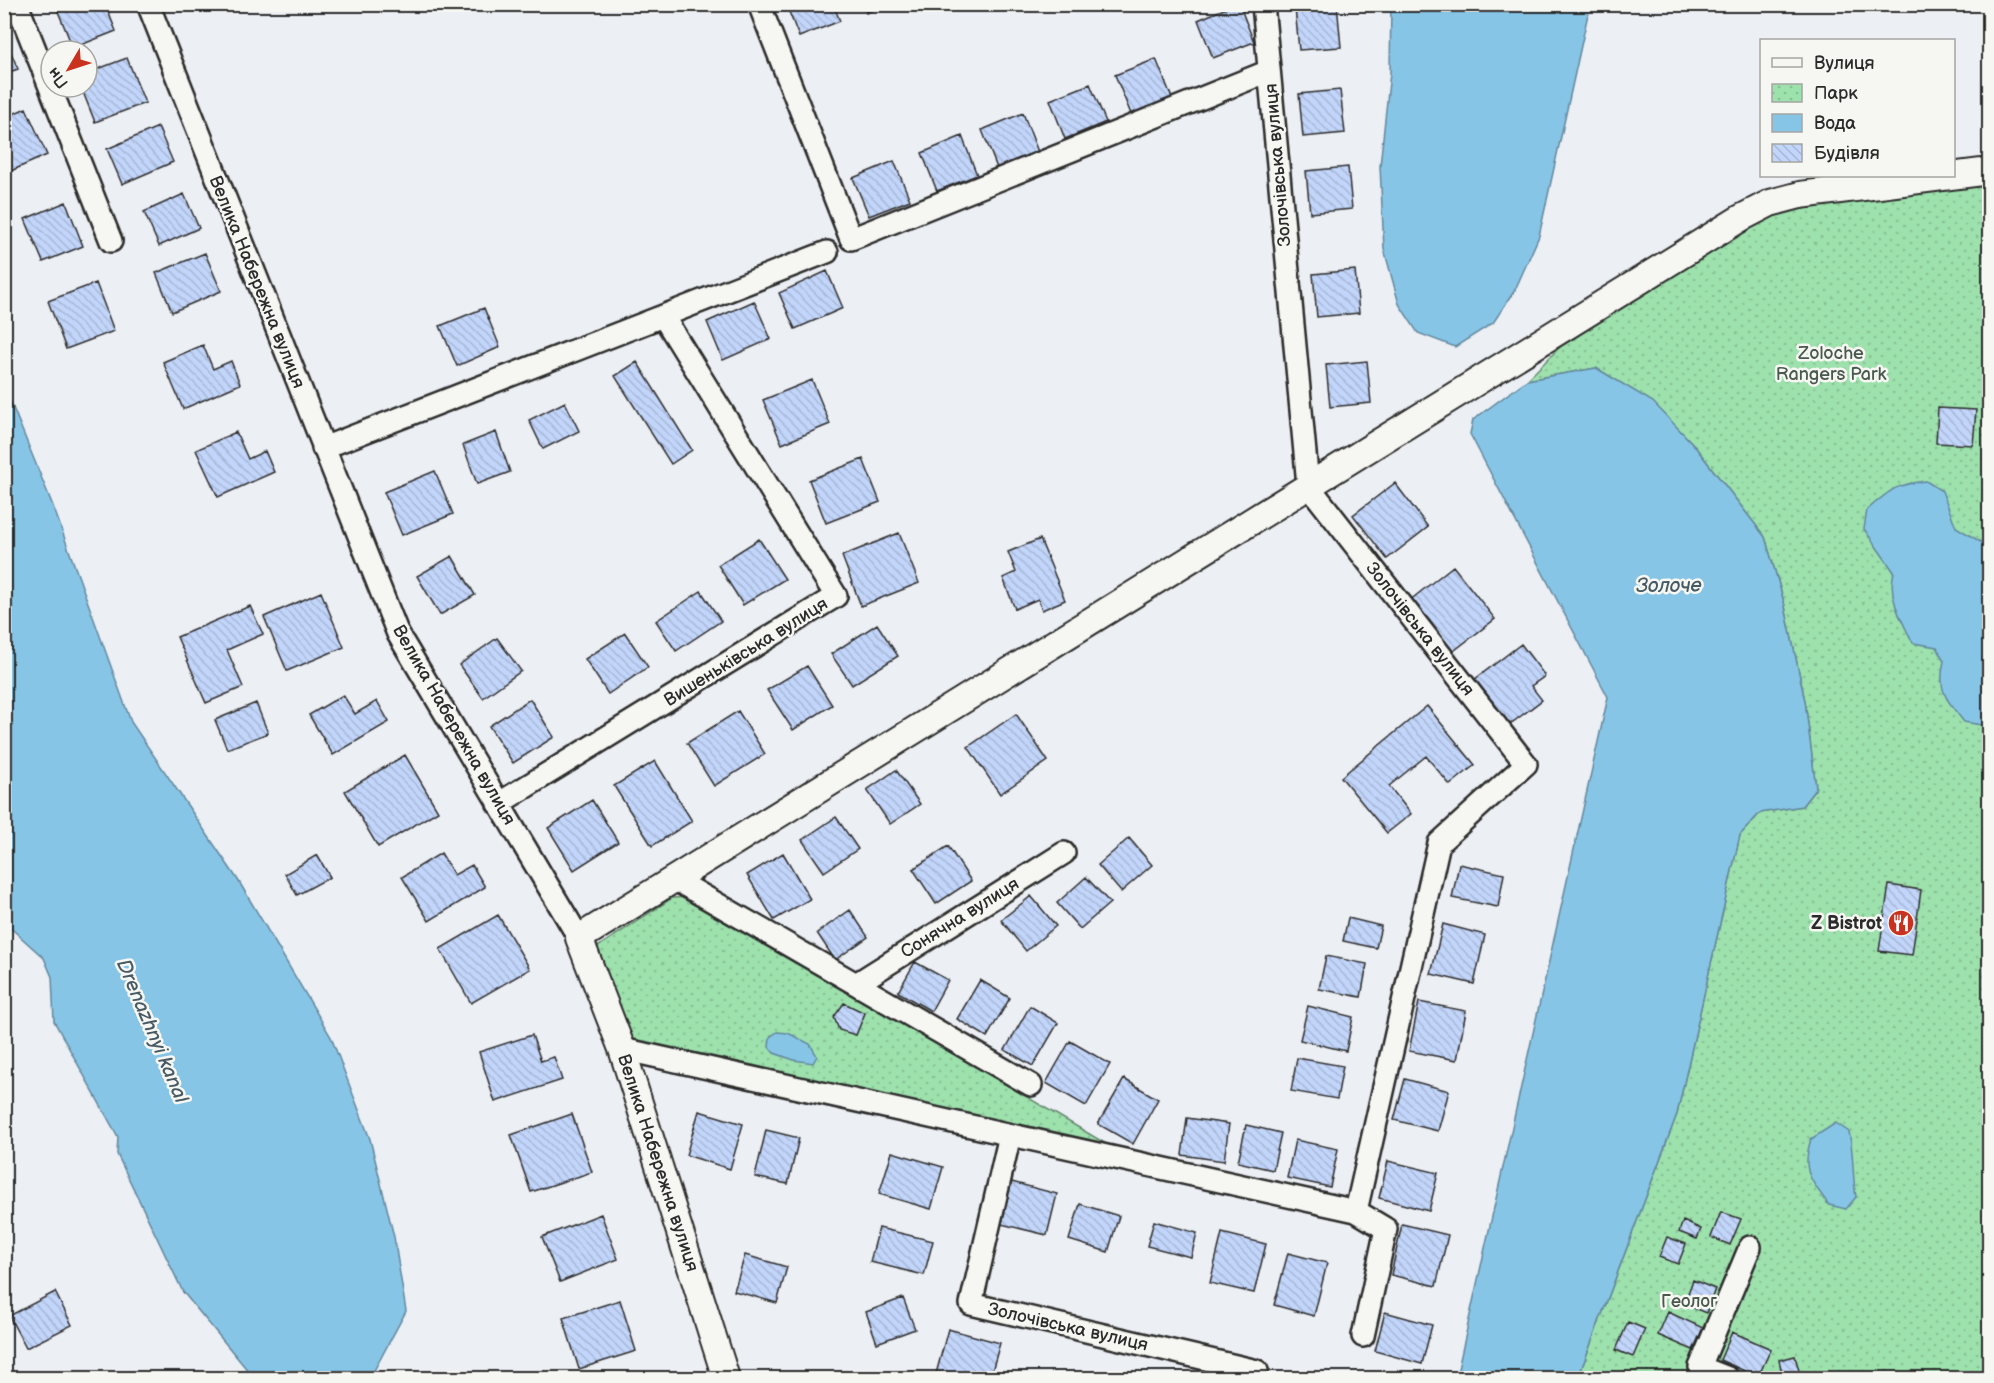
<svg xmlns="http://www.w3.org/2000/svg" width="1994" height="1383" font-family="'Balsamiq Sans',sans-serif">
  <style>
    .park { fill: url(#park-dots); stroke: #64866c; stroke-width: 1.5 }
    .water { fill: #87c5e7; stroke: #62879c; stroke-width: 1.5 }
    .building { fill: url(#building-back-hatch); stroke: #2b2b2b; stroke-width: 1.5 }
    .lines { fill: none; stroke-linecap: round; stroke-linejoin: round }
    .minor-casing { stroke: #2b2b2b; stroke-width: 26 }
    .tertiary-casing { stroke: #2b2b2b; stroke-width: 30 }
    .minor { stroke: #f6f6f2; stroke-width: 21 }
    .tertiary { stroke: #f6f6f2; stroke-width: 26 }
    .labels { text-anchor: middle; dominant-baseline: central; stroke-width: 5; stroke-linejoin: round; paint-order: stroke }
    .street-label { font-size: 18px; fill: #2b2b2b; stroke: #f6f6f2 }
    .park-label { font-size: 18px; fill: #48584c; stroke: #f6f6f2 }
    .poi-label { font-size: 18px; font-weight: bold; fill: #2b2b2b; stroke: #f6f6f2; text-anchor: end }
    .water-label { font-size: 20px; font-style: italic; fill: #475963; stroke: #f6f6f2 }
  </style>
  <defs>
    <pattern id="park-dots" width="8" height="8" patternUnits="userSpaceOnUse" patternTransform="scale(1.5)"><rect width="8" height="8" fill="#9de1ad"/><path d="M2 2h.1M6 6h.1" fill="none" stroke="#87c195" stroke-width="1.8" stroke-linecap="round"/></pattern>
    <pattern id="building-back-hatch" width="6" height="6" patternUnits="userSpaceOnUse" patternTransform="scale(1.5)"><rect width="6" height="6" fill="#c2d5fa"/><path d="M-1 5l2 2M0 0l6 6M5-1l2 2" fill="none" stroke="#a7b7d6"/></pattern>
  </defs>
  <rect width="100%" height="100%" fill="#eceff4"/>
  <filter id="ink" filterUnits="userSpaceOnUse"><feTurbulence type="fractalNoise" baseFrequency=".0167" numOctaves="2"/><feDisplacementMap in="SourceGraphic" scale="12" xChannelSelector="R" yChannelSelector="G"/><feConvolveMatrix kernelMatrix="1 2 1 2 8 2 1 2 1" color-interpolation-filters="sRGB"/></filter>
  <g filter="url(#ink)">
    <path class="park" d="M1989,185v1193h-411l99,-264 63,-279 20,-22 42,-7 14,-18 -11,-87 -21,-99 -19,-65 -72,-93 -41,-42 -56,-34 -69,12 40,-40 191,-118 44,-18z
      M689,897l429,254 -492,-107 -33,-84 6,-14 73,-48z"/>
    <path class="water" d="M1391,5h199l-51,231 -24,54 -22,33 -38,24 -37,-14 -19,-29 -15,-55 -4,-83 10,-93z
      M1596,368l57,34 40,42 72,93 19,65 21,99 11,87 -14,18 -42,7 -20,22 -63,279 -99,264h-122l152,-681 -138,-263 3,-14 54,-40z
      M5,388l48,118 78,216 107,158 93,157 39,102 24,98 12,74 -36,67h-116l-71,-86 -66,-138 1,-17 -64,-116 -2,-44 -8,-19 -39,-35z
      M1926,481l16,10 14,36 33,20 -1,179 -24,-4c-18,-23 -27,-31 -20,-61l-7,-14 -24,-4c-11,-22 -26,-46 -19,-71l-30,-43 3,-19c23,-20 29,-26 59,-29z
      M777,1032l11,1 22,11 7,12 -4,7 -19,-3 -20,-7 -5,-6 1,-10z
      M1836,1123l13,9c5,21 3,43 7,65l-10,12 -17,-4c-19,-26 -28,-34 -18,-66z"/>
    <path class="building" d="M55,4h50l11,27 -43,17z
      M786,4h47l7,17 -41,16z
      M863,4h24l-21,9z
      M1236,4h3l15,38 -41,16 -15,-38z
      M1337,4l4,43 -42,3 -4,-42z
      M4,36l14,33 -14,5z
      M127,58l18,45 -50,19 -14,-35h6v-14z
      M1156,59l16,39 -41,16 -16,-39z
      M1090,84l16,38 -41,17 -15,-39z
      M1340,90l5,43 -42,4 -4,-43z
      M26,108l21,47 -43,19v-56z
      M1023,113l15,39 -41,16 -15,-38z
      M158,127l15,35 -51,22 -15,-35z
      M962,136l15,39 -40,16 -15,-38z
      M894,161l16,39 -41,16 -16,-38z
      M1348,167l4,42 -42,4 -4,-42z
      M184,194l15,34 -40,18 -15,-34z
      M66,202l17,44 -40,16 -18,-43z
      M205,253l16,38 -49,21 -16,-39z
      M1355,270l4,43 -42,4 -4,-43z
      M827,271l16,37 -48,21 -16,-36z
      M96,283l18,48 -48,18 -18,-48z
      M754,301l17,38 -48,21 -16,-38z
      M484,308l16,39 -43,19 -17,-40z
      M203,345l10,24 18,-8 9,23 -57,25 -20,-47z
      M1367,361l4,42 -41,4 -4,-42z
      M637,362l55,88 -21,14 -56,-88z
      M812,380l18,44 -48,20 -19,-44z
      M565,402l14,29 -36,18 -14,-29z
      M1938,408l38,2 -3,35 -37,-2z
      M236,432l12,27 17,-8 9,21 -56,25 -22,-47z
      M496,432l14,40 -33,12 -14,-39z
      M863,459l17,43 -54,21 -17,-43z
      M435,471l18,43 -51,21 -18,-43z
      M1395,483l33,44 -41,32 -34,-44z
      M899,533l20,50 -58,23 -19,-50z
      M759,539l26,40 -42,26 -25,-40z
      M1040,539l25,61 -23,10 -4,-11 -23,10 -12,-31 13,-6 -8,-20z
      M452,556l23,39 -35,20 -23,-39z
      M1453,566l42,53 -44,34 -42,-52z
      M701,591l20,30 -45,30 -20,-30z
      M321,592l23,55 -57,24 -23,-54z
      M250,606l13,28 -36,16 16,37 -37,16 -29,-66z
      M877,624l21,32 -46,29 -21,-31z
      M625,633l23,34 -40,27 -23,-35z
      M497,638l24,33 -38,27 -24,-33z
      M1521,644l24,32 -14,10 11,14 -33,25 -35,-45z
      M807,666l25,39 -39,25 -26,-40z
      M343,695l12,19 22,-13 12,21 -56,33 -24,-40z
      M530,699l24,38 -41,26 -24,-37z
      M256,703l12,30 -41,16 -12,-29z
      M1427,706l48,59 -25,20 -24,-29 -37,30 22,28 -24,19 -46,-56z
      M738,711l27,43 -51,32 -27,-43z
      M1016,714l32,47 -48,33 -32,-47z
      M405,755l33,56 -60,36 -33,-56z
      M655,761l37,60 -40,25 -38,-60z
      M896,770l24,34 -30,20 -23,-34z
      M592,800l26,42 -44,28 -26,-42z
      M836,817l22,32 -34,23 -22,-32z
      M1129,838l23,27 -31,27 -23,-27z
      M948,846l23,35 -35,23 -23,-35z
      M441,853l13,22 18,-10 13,22 -56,34 -27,-44z
      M783,853l27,46 -36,21 -27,-45z
      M317,855l13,22 -33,18 -12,-21z
      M1459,864l45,10 -6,33 -46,-9z
      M1086,877l24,26 -30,26 -23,-26z
      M1889,885l32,5 -9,65 -33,-4z
      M1031,896l25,30 -30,25 -25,-31z
      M850,910l18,27 -33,23 -18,-27z
      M498,915l32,54 -59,34 -31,-54z
      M1348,918l33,8 -5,22 -33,-7z
      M1443,924l42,11 -11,49 -43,-10z
      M1326,956l41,8 -6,33 -42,-8z
      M915,962l33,18 -17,31 -33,-19z
      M980,980l30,18 -23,39 -30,-18z
      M1419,1002l47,9 -9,49 -48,-9z
      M844,1003l21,10 -9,22 -17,-5 -5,-13z
      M1030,1006l28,17 -25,43 -28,-16z
      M1308,1006l45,11 -7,34 -46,-11z
      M532,1035l9,26 13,-4 8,23 -67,22 -16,-50z
      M1070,1041l40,23 -24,42 -40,-23z
      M1297,1058l46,8 -6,33 -46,-8z
      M1124,1079l34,20 -25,45 -35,-20z
      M1405,1079l44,12 -11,40 -44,-11z
      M699,1111l44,13 -13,45 -44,-14z
      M572,1114l20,58 -61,20 -20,-57z
      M1187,1118l42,6 -5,37 -42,-6z
      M1246,1125l35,8 -8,37 -35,-8z
      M766,1130l33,8 -11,46 -33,-7z
      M1295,1140l43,9 -8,38 -43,-9z
      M892,1152l51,15 -12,42 -52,-15z
      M1388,1161l50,12 -9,38 -50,-13z
      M1008,1181l49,13 -10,41 -50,-12z
      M1080,1204l39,12 -11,36 -39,-12z
      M1721,1212l20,7 -11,26 -19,-8z
      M601,1214l17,45 -58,23 -18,-45z
      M1154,1221l43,12 -6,24 -44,-11z
      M1683,1221l18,8 -4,10 -18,-7z
      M1402,1224l46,11 -12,51 -45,-11z
      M879,1228l54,13 -9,34 -54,-13z
      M1222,1233l44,11 -12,49 -44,-10z
      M1667,1237l19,7 -8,20 -19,-7z
      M1288,1253l39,10 -13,53 -40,-11z
      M745,1255l42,12 -10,36 -43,-12z
      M1693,1280l22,9 -9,24 -22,-9z
      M55,1292l17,33 -46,23 -17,-32z
      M903,1298l12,31 -38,14 -11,-31z
      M620,1300l16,51 -57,18 -16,-51z
      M1385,1312l47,13 -10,39 -47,-13z
      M1668,1312l35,16 -10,22 -35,-15z
      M1628,1322l17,7 -12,28 -17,-7z
      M948,1329l52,14 -10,35h-37l-17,-4z
      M1732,1332l39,17 -13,28 -38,-17z
      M1795,1356l6,22h-18l-4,-18z"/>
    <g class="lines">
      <defs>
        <path id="minor" d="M17,4l94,237
          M148,4l250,630 181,304
          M759,4l92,235 418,-168
          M663,316l164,-64
          M323,448l340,-132 173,280 -338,208
          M674,879l357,206
          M856,984l208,-131
          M622,1049l734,162 83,-368 87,-79 -218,-279 -45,-481
          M1010,1135l-39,169 286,67 -2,7
          M1356,1211l30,18 -23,107
          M1728,1378l-28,-11 50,-120"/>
        <path id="tertiary" d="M726,1378l-104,-329 -43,-111 1162,-720 29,-15 30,-8 190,-24"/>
      </defs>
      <use href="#minor" class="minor-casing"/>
      <use href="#tertiary" class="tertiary-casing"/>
      <use href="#minor" class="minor"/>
      <use href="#tertiary" class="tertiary"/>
    </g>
  </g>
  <defs>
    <symbol id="restaurant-disc" viewBox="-11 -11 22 22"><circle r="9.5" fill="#c8321e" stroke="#f6f6f2"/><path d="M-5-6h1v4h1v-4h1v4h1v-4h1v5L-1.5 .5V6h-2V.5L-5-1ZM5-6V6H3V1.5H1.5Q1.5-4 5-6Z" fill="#fff"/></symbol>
  </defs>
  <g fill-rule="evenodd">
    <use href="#restaurant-disc" x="1886" y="908" width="30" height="30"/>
  </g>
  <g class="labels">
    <g class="street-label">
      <text transform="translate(1278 165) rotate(-95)">Золочівська вулиця</text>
      <text transform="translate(257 282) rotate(68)">Велика Набережна вулиця</text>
      <text transform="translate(1420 629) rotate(52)">Золочівська вулиця</text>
      <text transform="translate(746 652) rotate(-32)">Вишеньківська вулиця</text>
      <text transform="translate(454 725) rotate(60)">Велика Набережна вулиця</text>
      <text transform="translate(960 918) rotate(-32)">Сонячна вулиця</text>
      <text transform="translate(658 1163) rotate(72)">Велика Набережна вулиця</text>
      <text transform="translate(1068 1327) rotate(13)">Золочівська вулиця</text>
    </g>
    <g class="park-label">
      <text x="1831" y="353">Zoloche<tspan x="1831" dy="21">Rangers Park</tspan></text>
      <text x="1689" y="1301">Геолог</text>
    </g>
    <g class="poi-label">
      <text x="1882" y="923">Z Bistrot</text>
    </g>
    <g class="water-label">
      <text x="1669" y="586">Золоче</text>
      <text transform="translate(152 1031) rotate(67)">Drenazhnyi kanal</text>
    </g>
  </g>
  <rect width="1994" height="1383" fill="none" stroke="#f6f6f2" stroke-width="24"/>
  <rect x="12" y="12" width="1970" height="1359" fill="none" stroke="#2b2b2b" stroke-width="2" filter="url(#ink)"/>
  <rect x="1760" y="39" width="195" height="138" fill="#f6f6f2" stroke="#a5a5a2" stroke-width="1.5"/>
  <rect x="1772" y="58" width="30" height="9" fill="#f6f6f2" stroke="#a5a5a2" stroke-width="1.5"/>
  <text x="1814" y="69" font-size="18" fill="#2b2b2b">Вулиця</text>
  <rect x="1772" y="84" width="30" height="18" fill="url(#park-dots)" stroke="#a5a5a2" stroke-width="1.5"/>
  <text x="1814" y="99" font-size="18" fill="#2b2b2b">Парк</text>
  <rect x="1772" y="114" width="30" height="18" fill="#87c5e7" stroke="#a5a5a2" stroke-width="1.5"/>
  <text x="1814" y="129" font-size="18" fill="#2b2b2b">Вода</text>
  <rect x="1772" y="144" width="30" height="18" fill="url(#building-back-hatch)" stroke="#a5a5a2" stroke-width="1.5"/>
  <text x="1814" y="159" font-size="18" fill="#2b2b2b">Будівля</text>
  <g transform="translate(69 69) rotate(231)"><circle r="28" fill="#f6f6f2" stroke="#a5a5a2" stroke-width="1.5"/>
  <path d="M0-4.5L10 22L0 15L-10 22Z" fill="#c8321e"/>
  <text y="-9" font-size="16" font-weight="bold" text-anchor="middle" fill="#2b2b2b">Пн</text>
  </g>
</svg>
